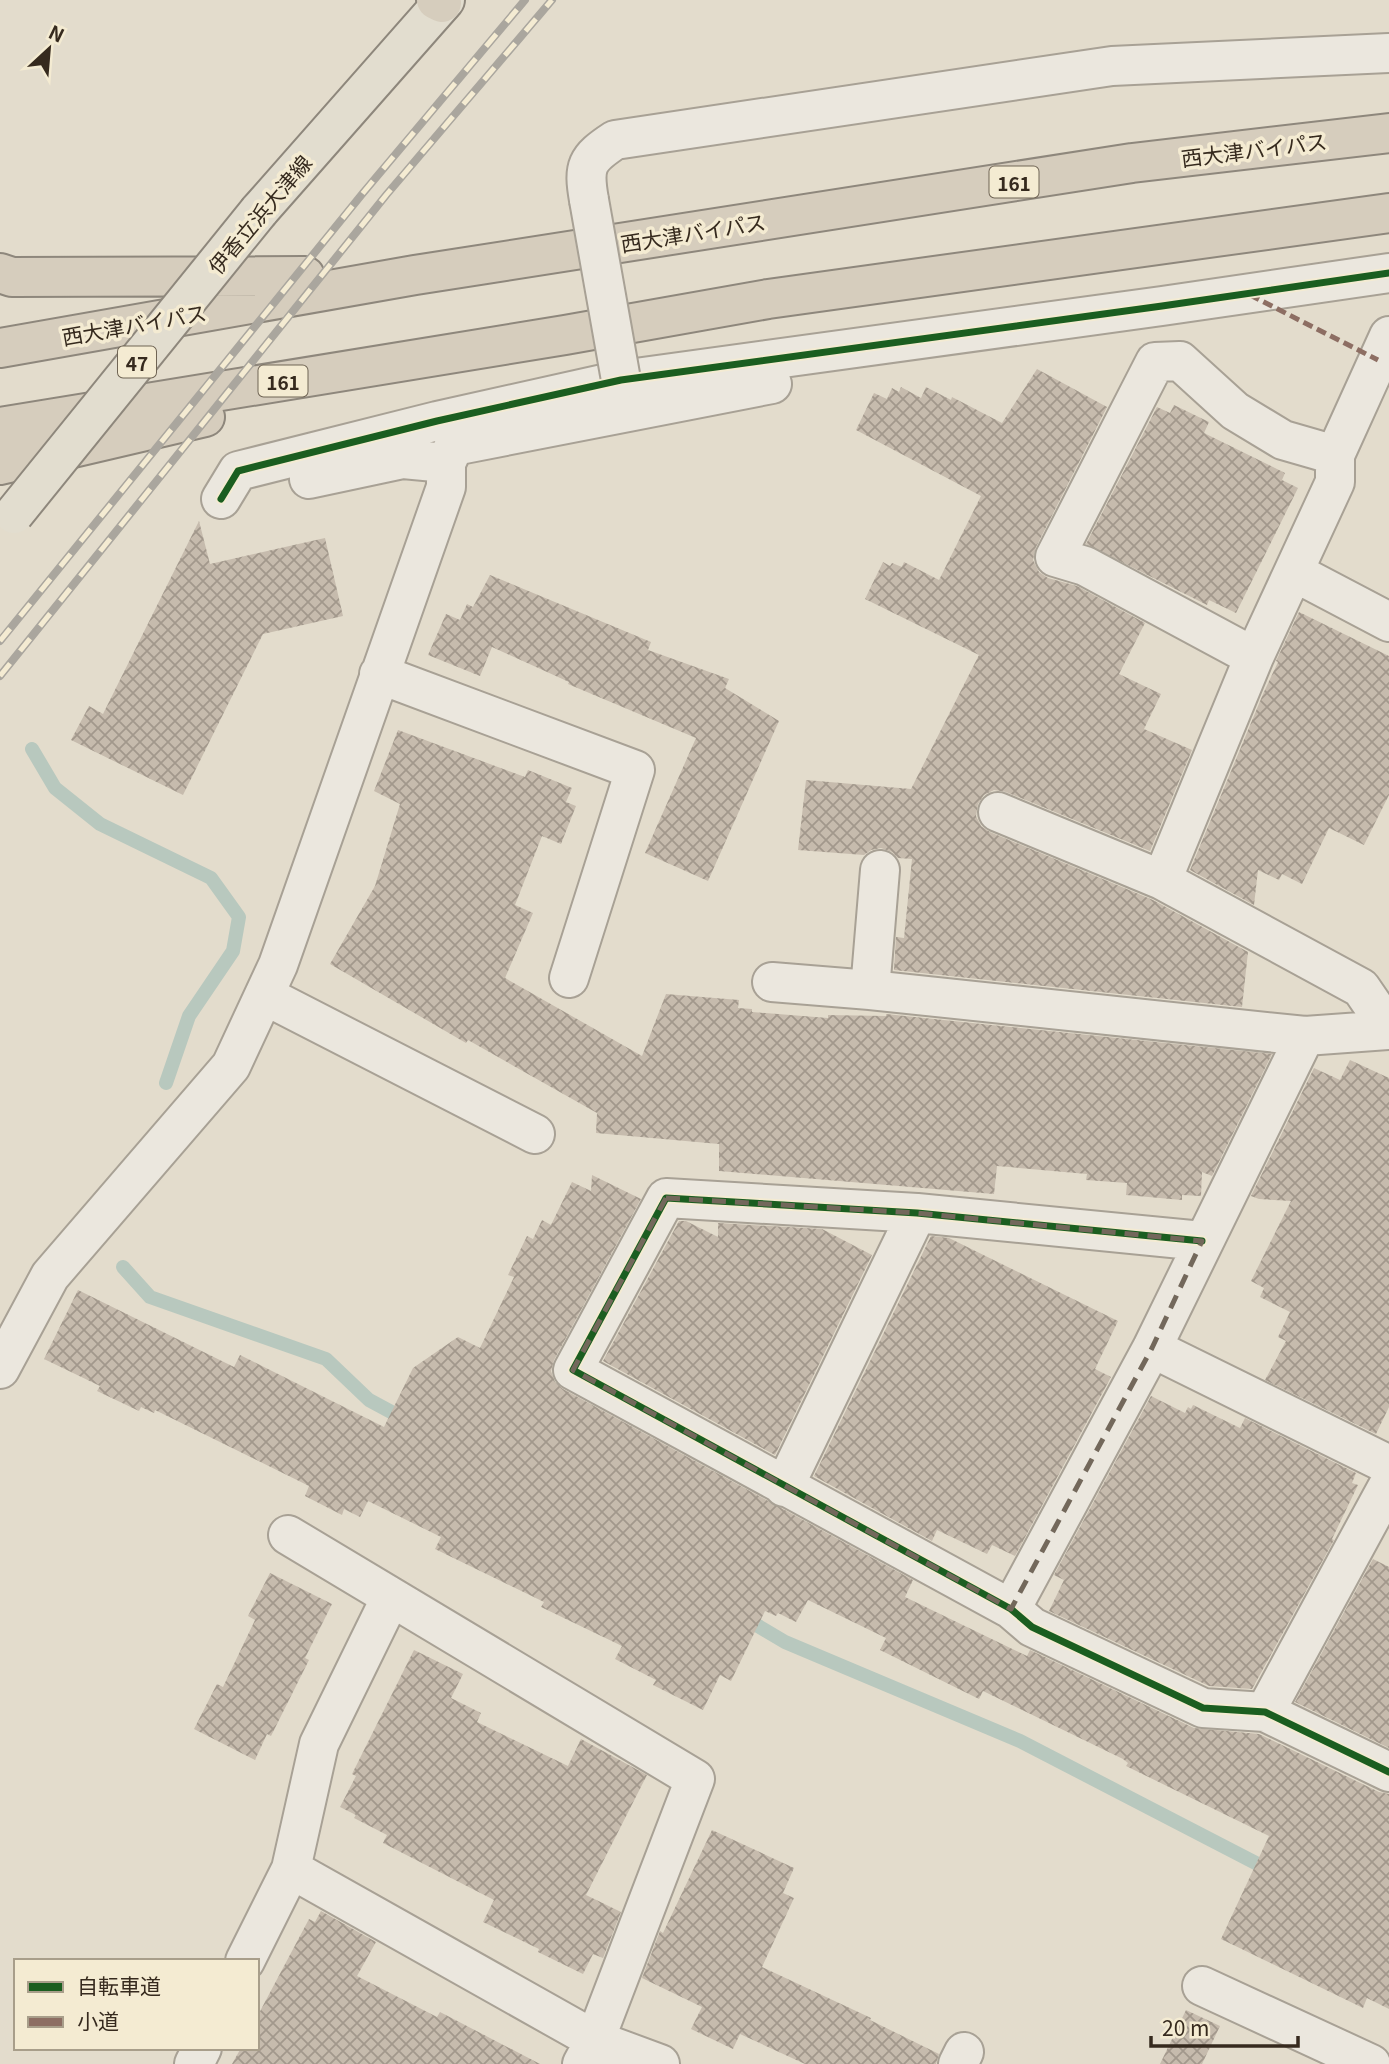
<svg xmlns="http://www.w3.org/2000/svg" width="1389" height="2064" font-family="Georgia,'Noto Sans JP',serif">
  <style>
    .lines { fill: none; stroke-linecap: round; stroke-linejoin: round }
    .stream { stroke: #b8c8be; stroke-width: 14 }
    .building { fill: url(#building-cross-hatch) }
    .street-casing { stroke: #a8a195; stroke-width: 42 }
    .primary-casing { stroke: #8e877c; stroke-width: 42 }
    .highway-casing { stroke: #8e877c; stroke-width: 42 }
    .street { stroke: #ebe7de; stroke-width: 38 }
    .primary { stroke: #e2ddcf; stroke-width: 38 }
    .highway { stroke: #d6cdbd; stroke-width: 38 }
    .rail-casing { stroke: #aaa69e; stroke-width: 8 }
    .rail { stroke: #f4ebd2; stroke-width: 5; stroke-dasharray: 16; stroke-linecap: butt }
    .street-bridge-casing { stroke: #a8a195; stroke-width: 42; stroke-linecap: butt }
    .primary-bridge-casing { stroke: #8e877c; stroke-width: 42; stroke-linecap: butt }
    .street-bridge { stroke: #ebe7de; stroke-width: 38 }
    .primary-bridge { stroke: #e2ddcf; stroke-width: 38 }
    .quiet { stroke: #8d6e63; stroke-width: 5; stroke-dasharray: 10 5; stroke-linecap: butt }
    .cycleway-casing { stroke: #f4ebd2; stroke-width: 11 }
    .cycleway { stroke: #1b5e20; stroke-width: 7 }
    .marked { fill: none; stroke: #73685b; stroke-width: 5; stroke-dasharray: 14 9; stroke-linejoin: round }
    .labels { text-anchor: middle; dominant-baseline: central; stroke-width: 7; stroke-linejoin: round; paint-order: stroke }
    .shield { fill: #f4ebd2; stroke: #6f6454; stroke-width: 2 }
    .shield-label { font-size: 19px; font-weight: bold; fill: #362a1e }
    .street-label { font-size: 21px; fill: #362a1e; stroke: #f4ebd2 }
  </style>
  <defs>
    <pattern id="building-cross-hatch" width="8" height="8" patternUnits="userSpaceOnUse" patternTransform="scale(1.75)"><rect width="8" height="8" fill="#c6bbad"/><path d="M0 0l8 8M0 8l8-8" fill="none" stroke="#a2988c"/></pattern>
  </defs>
  <rect width="100%" height="100%" fill="#e3dccc"/>
  <g class="lines">
    <path class="stream" d="M32,749l23,39 45,36 111,54 28,39 -6,34 -44,65 -23,67
      M123,1267l27,30 176,62 43,41 39,21
      M743,1617l42,25 235,99 253,131"/>
  </g>
  <path class="building" d="M1037,369l70,38 -71,140 -3,13 6,12 9,6 29,8 68,37 -26,51 42,20 -17,35 48,21 -42,101 -144,-59 -12,-2 -10,5 -6,9 -2,12 5,10 9,6 163,68 95,52 -6,55 -348,-37 2,-33 8,1 8,-79 -14,-1 -6,-6 -11,-4 -10,2 -7,5 -66,-5 8,-70 105,9 68,-134 -114,-56 18,-37 7,4 2,-3 10,4 2,-5 35,18 42,-84 -125,-66 18,-37 13,6 5,-11 7,4 2,-5 20,11 5,-11 25,13 1,-3 50,26z
    M1174,405l35,17 -5,11 81,40 -3,7 16,8 -62,125 -27,-13 -2,5 -121,-61 71,-137 13,6z
    M199,521l11,43 115,-26 18,78 -80,18 -80,161 -112,-55 18,-34 14,8z
    M490,575l161,67 -3,8 81,29 -4,9 54,33 -71,160 -63,-28 51,-115 -128,-54 1,-2 -77,-35 -12,29 -52,-21 18,-41 14,6 7,-16 6,3z
    M1299,612l90,44v139l-25,50 -35,-17 -27,56 -20,-10 -3,6 -21,-10 -4,35 -64,-35 73,-176 15,-32 -2,-1z
    M398,730l127,47 3,-7 44,18 -6,14 10,4 -15,38 -19,-8 -27,69 18,8 -28,65 137,78 24,-62 73,6 -1,8 14,1v3l76,6v-3l58,1v-2l386,40 -60,122 -10,-4 -1,24 -19,-1v5l-56,-5 1,-12 -41,-3 1,-6 -90,-8 -3,28 -275,-23v-27l-123,-11 1,-20 -129,-73 -2,3 -136,-79 45,-78 25,-82 -26,-13z
    M1350,1060l39,18v329l-13,27 -111,-54 21,-39 -8,-4 12,-25 -30,-15 4,-9 -13,-7 40,-80 -32,-2 -8,-3 63,-128 26,12z
    M592,1175l49,24 -87,161 -3,11 4,11 8,7 350,191 -8,17 122,59 3,-6 164,78 65,6 120,58 10,2v215l-22,-11 -4,10 -142,-69 48,-103 -143,-70 2,-3 -5,-4 -140,-68 -4,8 -99,-49 6,-12 -78,-38 -12,22 -18,-9 -2,3 -11,-5 -34,70 -11,-6 -17,35 -50,-25 3,-5 -41,-21 7,-13 -81,-39 3,-5 -109,-53 6,-12 -73,-36 -8,16 -16,-8 -2,6 -37,-19 4,-10 -154,-76 -1,3 -13,-6 -2,4 -42,-20 3,-5 -56,-27 34,-69 156,77 6,-12 144,72 29,-59 45,-31 22,11 34,-71 -6,-2 19,-39 6,3 9,-19 9,5 21,-43 19,9z
    M679,1221h7l32,16v-14l104,6 50,26 -97,200 -172,-94z
    M931,1236l18,2 169,83 -23,48 16,8 -96,179 -23,-11 -5,9 -50,-24 -5,11 -118,-65z
    M1151,1396l34,17 3,-6 3,2 2,-4 47,23 5,-10 111,55 -4,10 6,2 -26,54 2,1 -82,149 -43,-3 -160,-75 15,-31 -10,-5z
    M1373,1559l16,8v181l-94,-46z
    M270,1573l62,31 -27,54 4,2 -38,76 -4,-2 -12,26 -61,-31 23,-45 6,3 32,-67 -7,-4z
    M414,1650l49,24 -12,24 30,15 -4,9 91,44 13,-27 66,36 -61,120 35,17 -18,46 -10,-4 -10,20 -45,-22 1,-3 -56,-27 11,-22 -111,-57 4,-8 -33,-17 2,-3 -16,-8 16,-31 -4,-2z
    M712,1830l82,38 -11,25 11,5 -32,69 109,51 -1,2 69,34 -3,10h-131l-65,-30 -7,15 -42,-20 11,-22 -60,-29 18,-47 3,2z
    M321,1911l55,31 -19,34 80,41 3,-5 100,52h-308l9,-16h16v-31l52,-98 6,3z
    M1186,2010l34,16 -18,38h-42z"/>
  <g class="lines">
    <defs>
      <path id="street" d="M589,200c-6,-34 -3,-41 26,-60l497,-74 277,-13
        M1389,336l-54,119v27l-81,175 -92,223 199,108 28,41
        M309,479l94,-20 43,4 8,-17 318,-62
        M221,499l17,-28 199,-50 184,-41 541,-74 227,-33
        M1294,572l95,50
        M1254,657l-169,-91 -30,-9 100,-195 25,-1 55,50 48,29 52,15
        M379,674l256,96 -66,208
        M998,812l164,68
        M772,982l98,8 435,46 84,-6
        M870,990l10,-120
        M264,995l271,139
        M1202,1241l-285,-28 -251,-15 -93,172 438,239 21,18 171,81 62,4 124,60
        M1152,1348l237,117
        M0,1369l50,-93 181,-210 47,-101 168,-478v-24
        M784,1487l133,-274
        M288,1535l407,244 -100,261 -13,24
        M1011,1609l141,-261 153,-312
        M1265,1712l124,-228
        M291,1869l304,171 65,24
        M245,1961l46,-92 28,-125 72,-147
        M1202,1986l169,78
        M194,2064l8,-16
        M958,2064l6,-12"/>
      <path id="primary" d="M259,211l186,-211"/>
      <path id="highway" d="M436,0l6,3
        M0,273l12,4 293,-1
        M0,348l415,-73 717,-112 257,-30
        M0,427l565,-92 203,-36 621,-86
        M0,465l205,-48"/>
    </defs>
    <use href="#street" class="street-casing"/>
    <use href="#primary" class="primary-casing"/>
    <use href="#highway" class="highway-casing"/>
    <use href="#street" class="street"/>
    <use href="#primary" class="primary"/>
    <use href="#highway" class="highway"/>
    <defs>
      <path id="rail" d="M0,641l363,-448 162,-193
        M0,676l387,-482 165,-194"/>
    </defs>
    <use href="#rail" class="rail-casing"/>
    <use href="#rail" class="rail"/>
    <defs>
      <path id="street-bridge" d="M589,200l32,180"/>
      <path id="primary-bridge" d="M14,514l245,-303"/>
    </defs>
    <use href="#street-bridge" class="street-bridge-casing"/>
    <use href="#primary-bridge" class="primary-bridge-casing"/>
    <use href="#street-bridge" class="street-bridge"/>
    <use href="#primary-bridge" class="primary-bridge"/>
    <path class="quiet" d="M1250,295l128,65"/>
    <defs>
      <path id="cycleway" d="M221,499l17,-28 199,-50 184,-41 541,-74 227,-33
        M1202,1241l-285,-28 -251,-15 -93,172 438,239 21,18 171,81 62,4 124,60"/>
    </defs>
    <use href="#cycleway" class="cycleway-casing"/>
    <use href="#cycleway" class="cycleway"/>
  </g>
  <path class="marked" d="M666,1198l251,15 285,28 -50,107 -141,261 -438,-239z"/>
  <g class="labels">
    <g class="shield">
      <rect x="989.5" y="166.5" width="49" height="31" rx="5"/>
      <rect x="118" y="346.5" width="38" height="31" rx="5"/>
      <rect x="258.5" y="365.5" width="49" height="31" rx="5"/>
    </g>
    <g class="shield-label">
      <text x="1014" y="182">161</text>
      <text x="137" y="362">47</text>
      <text x="283" y="381">161</text>
    </g>
    <g class="street-label">
      <text transform="translate(1254 149) rotate(-7)">西大津バイパス</text>
      <text transform="translate(259 214) rotate(-50)">伊香立浜大津線</text>
      <text transform="translate(693 232) rotate(-9)">西大津バイパス</text>
      <text transform="translate(134 324) rotate(-10)">西大津バイパス</text>
    </g>
  </g>
  <rect x="14" y="1959" width="245" height="91" fill="#f4ebd2" stroke="#a89e8a" stroke-width="2"/>
  <rect x="28" y="1982" width="35" height="10" fill="#1b5e20" stroke="#a89e8a" stroke-width="2"/>
  <text x="77" y="1994" font-size="21" fill="#362a1e">自転車道</text>
  <rect x="28" y="2017" width="35" height="10" fill="#8d6e63" stroke="#a89e8a" stroke-width="2"/>
  <text x="77" y="2029" font-size="21" fill="#362a1e">小道</text>
  <g transform="translate(49 49) rotate(26)" stroke="#f4ebd2" stroke-width="5" paint-order="stroke">
  <path d="M0-5L12 26L0 18L-12 26Z" fill="#362a1e"/>
  <text y="-10" font-size="19" font-weight="bold" text-anchor="middle" fill="#362a1e">N</text>
  </g>
  <path d="M1151 2036v10h147v-10" fill="none" stroke="#362a1e" stroke-width="3.5"/>
  <text x="1162" y="2036" font-size="21" fill="#362a1e" stroke="#f4ebd2" stroke-width="5" paint-order="stroke">20 m</text>
</svg>
